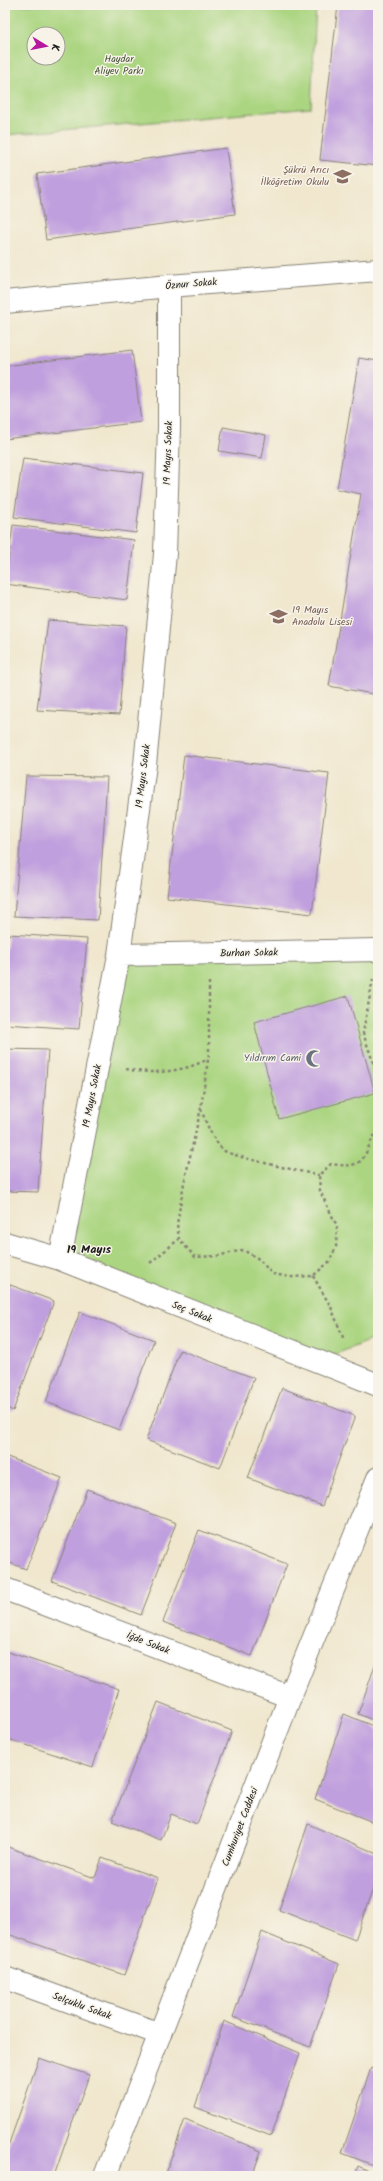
<svg xmlns="http://www.w3.org/2000/svg" width="383" height="2181" font-family="Kalam,sans-serif">
  <style>
    .green { fill: #abd581; stroke: #64784e; fill-rule: evenodd }
    .building { fill: #c09fde }
    .lines { fill: none; stroke-linecap: round; stroke-linejoin: round }
    .street-casing { stroke: #868275; stroke-width: 24 }
    .secondary-casing { stroke: #868275; stroke-width: 24 }
    .path { stroke: #868275; stroke-width: 2.5; stroke-dasharray: 3 3; stroke-linecap: butt }
    .street { stroke: #fff; stroke-width: 22 }
    .secondary { stroke: #fff; stroke-width: 22 }
    .labels { text-anchor: middle; dominant-baseline: central; stroke-width: 3; stroke-linejoin: round; paint-order: stroke }
    .park-label { font-size: 10px; fill: #47543a; stroke: #f7f3e8 }
    .education-label { font-size: 10px; fill: #785e54; stroke: #f7f3e8; text-anchor: end }
    .street-label { font-size: 10px; fill: #1c1c1c; stroke: #f7f3e8 }
    .worship-label { font-size: 10px; fill: #5b616d; stroke: #f7f3e8; text-anchor: end }
    .quarter-label { font-size: 12px; font-weight: bold; fill: #1c1c1c; stroke: #f7f3e8 }
  </style>
  <rect width="100%" height="100%" fill="#f7f3e8"/>
  <filter id="ink" filterUnits="userSpaceOnUse"><feTurbulence type="fractalNoise" baseFrequency=".025" numOctaves="2"/><feDisplacementMap in="SourceGraphic" scale="8" xChannelSelector="R" yChannelSelector="G"/><feConvolveMatrix kernelMatrix="1 2 1 2 8 2 1 2 1" color-interpolation-filters="sRGB"/></filter>
  <filter id="wash" filterUnits="userSpaceOnUse"><feTurbulence type="fractalNoise" baseFrequency=".012" numOctaves="4" result="noise"/><feDisplacementMap in="SourceGraphic" scale="16" xChannelSelector="R" yChannelSelector="G"/><feGaussianBlur stdDeviation="0.9" result="paint"/><feColorMatrix in="noise" values="0 0 0 0 0 0 0 0 0 0 0 0 0 0 0 0 0 1.4 0 .05"/><feComposite in="paint" operator="in"/></filter>
  <g filter="url(#wash)">
    <rect width="100%" height="100%" fill="#f0e7ce"/>
    <path class="green" d="M5,5h311l-5,103 -306,27zM34,34h24v24h-24z
      M378,950v387l-42,17 -22,6 -254,-101 59,-304z"/>
    <g id="blocks">
      <path class="building" d="M338,5h40v161l-58,-6z
        M226,148l9,66 -189,26 -9,-66z
        M132,350l9,72 -136,17v-73z
        M359,358l19,3v334l-49,-9 32,-192 -24,-5z
        M223,427l43,8 -4,23 -43,-7z
        M23,458l120,15 -7,60 -122,-16z
        M13,525l121,15 -7,60 -122,-16z
        M48,620l78,6 -7,89 -82,-5z
        M184,755l145,18 -17,141 -145,-17z
        M26,776l81,1 -9,143 -84,-4z
        M8,934l79,5 -8,90 -74,-5v-65z
        M348,996l27,97 -96,26 -25,-97z
        M5,1049l43,1 -10,142 -33,-1z
        M5,1283l49,18 -41,110 -8,-4z
        M80,1312l74,28 -35,90 -73,-28z
        M180,1350l74,28 -34,90 -74,-28z
        M282,1388l73,28 -33,90 -74,-28z
        M5,1456l57,22 -36,91 -21,-8z
        M87,1489l89,34 -35,92 -89,-34z
        M199,1530l88,34 -35,92 -89,-34z
        M5,1651l114,38 -26,78 -88,-29z
        M378,1657v65l-20,-8z
        M158,1702l74,29 -35,93 -26,-10 -10,26 -49,-19z
        M344,1714l34,14v96l-63,-25z
        M308,1824l70,30v20l-23,66 -76,-30z
        M5,1846l90,32 7,-20 56,20 -34,97 -119,-42z
        M262,1932l77,32 -29,83 -77,-30z
        M224,2021l76,32 -29,83 -76,-29z
        M39,2058l50,17 -35,101h-45l-4,-1v-20z
        M371,2068l7,3v96l-36,-14z
        M185,2119l76,32 -9,25h-87z
        M358,2166l20,9v1h-23z"/>
    </g>
  </g>
  <g filter="url(#ink)">
    <use href="#blocks" fill-opacity="0" stroke="#868275" stroke-width="1"/>
    <g class="lines">
      <defs>
        <path id="street" d="M5,302l164,-16 209,-16
          M119,955l259,-5
          M5,1243l55,16 318,126
          M60,1259l59,-304 26,-190 20,-211 4,-127v-141
          M5,1589l285,108
          M5,1978l155,56"/>
        <path id="secondary" d="M105,2176l185,-479 88,-219"/>
      </defs>
      <use href="#street" class="street-casing"/>
      <use href="#secondary" class="secondary-casing"/>
      <path class="path" d="M373,979l-10,54 15,43
        M209,982v71l-8,55 -17,75 -7,41 2,15 16,18 22,-1 26,-6 16,9 13,15 19,3 22,-1 16,-14 7,-15 1,-21 -17,-35 -1,-16 12,-11c39,6 30,-9 47,-35
        M126,1069c27,6 58,3 82,-10
        M201,1109c5,14 11,29 22,41 6,6 84,23 96,25
        M150,1263l29,-24
        M313,1276l18,31 13,33"/>
      <use href="#street" class="street"/>
      <use href="#secondary" class="secondary"/>
    </g>
  </g>
  <defs>
    <symbol id="school-bare" viewBox="-9 -9 18 18"><path d="M0-5L7-2L0 1L-7-2ZM-4 1L0 2.5L4 1V4Q0 6-4 4Z" fill="#8d6e63" stroke="#f7f3e8" stroke-width="2.5" paint-order="stroke"/></symbol>
    <symbol id="mosque-bare" viewBox="-9 -9 18 18"><path d="M3.5-4.9A6 6 0 1 0 3.5 4.9A5 5 0 1 1 3.5-4.9Z" fill="#6b7280" stroke="#f7f3e8" stroke-width="2.5" paint-order="stroke"/></symbol>
  </defs>
  <g fill-rule="evenodd">
    <use href="#school-bare" x="330" y="164" width="25" height="25"/>
    <use href="#school-bare" x="266" y="604" width="25" height="25"/>
    <use href="#mosque-bare" x="302" y="1046" width="25" height="25"/>
  </g>
  <g class="labels">
    <g class="park-label">
      <text x="119" y="59">Haydar<tspan x="119" dy="12">Aliyev Parkı</tspan></text>
    </g>
    <g class="education-label">
      <text x="329" y="170">Şükrü Arıcı<tspan x="329" dy="12">İlköğretim Okulu</tspan></text>
      <text x="292" y="610" text-anchor="start">19 Mayıs<tspan x="292" dy="12">Anadolu Lisesi</tspan></text>
    </g>
    <g class="street-label">
      <text transform="translate(191 284) rotate(-5)">Öznur Sokak</text>
      <text transform="translate(168 453) rotate(-88)">19 Mayıs Sokak</text>
      <text transform="translate(143 776) rotate(-83)">19 Mayıs Sokak</text>
      <text transform="translate(249 953) rotate(-1)">Burhan Sokak</text>
      <text transform="translate(92 1096) rotate(-79)">19 Mayıs Sokak</text>
      <text transform="translate(192 1312) rotate(22)">Seç Sokak</text>
      <text transform="translate(148 1643) rotate(21)">İğde Sokak</text>
      <text transform="translate(240 1827) rotate(-69)">Cumhuriyet Caddesi</text>
      <text transform="translate(82 2006) rotate(20)">Selçuklu Sokak</text>
    </g>
    <g class="worship-label">
      <text x="301" y="1058">Yıldırım Cami</text>
    </g>
    <g class="quarter-label">
      <text x="89" y="1249">19 Mayıs</text>
    </g>
  </g>
  <rect width="383" height="2181" fill="none" stroke="#f7f3e8" stroke-width="20"/>
  <g transform="translate(46 46) rotate(100)"><circle r="19" fill="#f7f3e8" stroke="#9f9d96"/>
  <path d="M0-3L7 15L0 10L-7 15Z" fill="#b5179e"/>
  <text y="-6" font-size="11" font-weight="bold" text-anchor="middle" fill="#1c1c1c">K</text>
  </g>
</svg>
